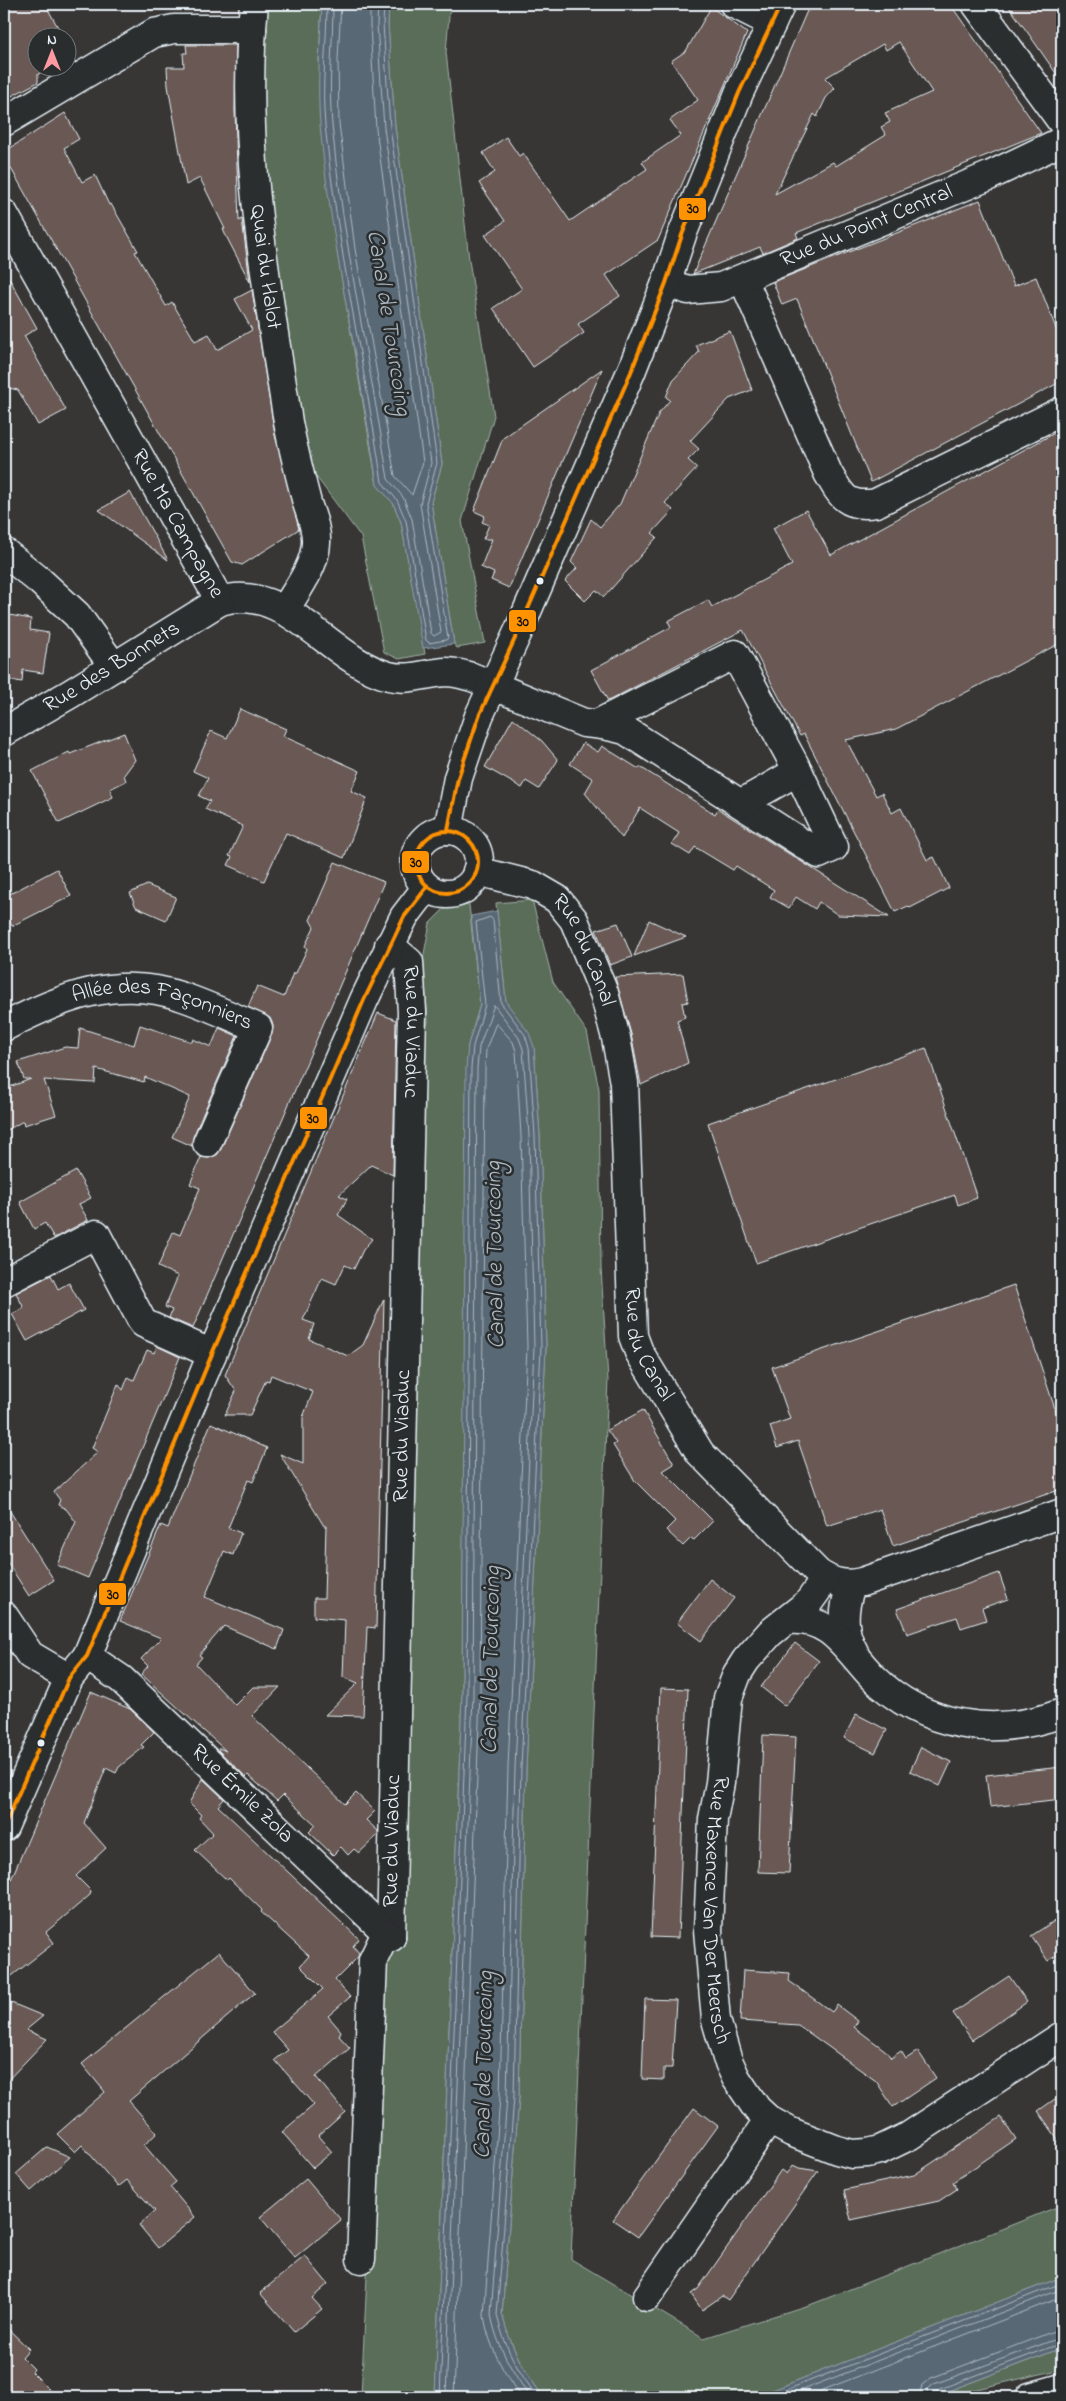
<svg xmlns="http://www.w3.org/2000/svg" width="1066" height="2401" font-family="'Indie Flower',sans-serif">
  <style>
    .green { fill: #5a6d58; stroke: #a1afa8 }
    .water { fill: #586774; stroke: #929ea9 }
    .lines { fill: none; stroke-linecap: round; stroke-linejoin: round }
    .shore { stroke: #aebac3; stroke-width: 1 }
    .building { fill: #695952; stroke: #e8f1f8; fill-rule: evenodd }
    .minor-casing { stroke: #e8f1f8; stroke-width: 31 }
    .highway-casing { stroke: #e8f1f8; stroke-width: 31 }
    .minor { stroke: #2a2d2e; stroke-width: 28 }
    .highway { stroke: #2a2d2e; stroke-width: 28 }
    .bus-1-casing { stroke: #2a2d2e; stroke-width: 8 }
    .bus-1 { stroke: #ff9200; stroke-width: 4 }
    .bus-dot { fill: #e8f1f8; stroke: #2a2d2e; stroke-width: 2 }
    .labels { text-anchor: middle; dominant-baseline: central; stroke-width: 5; stroke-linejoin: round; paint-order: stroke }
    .street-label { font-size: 22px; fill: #e8f1f8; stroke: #2a2d2e }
    .water-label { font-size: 24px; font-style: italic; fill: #aebac3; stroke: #2a2d2e }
    .line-badge { stroke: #2a2d2e; stroke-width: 2 }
    .pale-badge-label { font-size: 14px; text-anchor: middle; font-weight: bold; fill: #111 }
  </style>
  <rect width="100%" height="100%" fill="#373635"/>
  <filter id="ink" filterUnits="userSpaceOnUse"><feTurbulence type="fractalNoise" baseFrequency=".02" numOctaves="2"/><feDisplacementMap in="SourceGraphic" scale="10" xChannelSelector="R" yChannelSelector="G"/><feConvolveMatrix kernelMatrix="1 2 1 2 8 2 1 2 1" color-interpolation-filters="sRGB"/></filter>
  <g filter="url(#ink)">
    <path class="green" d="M262,4h60l-3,55 18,192 40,234 16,18 8,19 24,132 -26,5 -15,-7 -23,-115 -61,-82 -33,-216 -8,-204z
      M389,4h61l-4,48 23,208 25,156 -32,105 23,122 -28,5 -3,-4 -23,-142 11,-38 -47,-337 -7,-103z
      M532,900l21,82 34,50 12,57 2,179 7,112 -37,879 133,79 111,-35 247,-98v72l-307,120h-211c-20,-25 -34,-51 -42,-83l17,-217 7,-329 20,-421 -6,-211 -6,-89 -28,-45 -10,-99z
      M469,905l11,100 -12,40 -6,649 -27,703h-74l22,-442 34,-903 11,-30 -5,-63 7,-36 15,-15z
      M1062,2348v21l-119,28h-11z"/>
    <path class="water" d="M322,4h67l-1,20 7,103 47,337 -11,38 23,142 -31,4 -22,-126 -8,-19 -16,-18c-17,-120 -46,-239 -57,-360 -3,-40 0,-81 2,-121z
      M497,911l9,91 23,31 5,14 6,89 6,211 -20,421 -7,329 -17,217c8,32 22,59 42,83h-109l27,-703 4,-626 2,-23 12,-40 -9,-89z
      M1062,2277v71l-130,49h-177z"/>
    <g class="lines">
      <path class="shore" d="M327,4c0,40 -6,81 -2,121 12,120 39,238 57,357l15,18 9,21 20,119 3,3 17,-3 2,-2 -22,-135 11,-40 -47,-336 -7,-103 1,-20
        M333,4c0,40 -5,80 -1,121 11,119 38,236 56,354l15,18 9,22 19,114 3,3 7,-4 -21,-128 11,-41 -47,-335 -7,-103 1,-21
        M341,4l-3,55 1,64 16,126 40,227 17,19 11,-33 -47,-333 -6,-104v-21
        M440,2397l27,-702 4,-627 2,-22 12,-41 -9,-83 14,-5 3,3 8,83 24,32 4,13 6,88 6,211 -20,421 -7,329 -17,218c7,31 21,58 41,82
        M446,2397l27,-702 4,-627 2,-21 15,-42 25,33 4,11 6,87 5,211 -19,421 -8,329 -16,218c6,32 21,56 39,82
        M454,2397l26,-702 5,-626 1,-20 10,-26 17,19 3,9 5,85 6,211 -19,420 -8,330 -16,219c5,31 19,56 37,81
        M768,2397l294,-114
        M784,2397l278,-108
        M805,2397l257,-100
        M919,2397l3,-12 9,-7 123,-47 8,-2
        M927,2397l1,-8 6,-5 128,-47
        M933,2397l4,-7 125,-47"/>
    </g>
    <path class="building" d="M4,4h41l19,34h-26v30h12l-12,6v8l-34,18z
      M810,4h140l91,129 -245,100 2,5 -35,15 -3,-6 -67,27zM899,42l33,50 -47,21 5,9 -9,5 5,8 -50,31 -3,-4 -58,32 39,-80 3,3 9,-19 9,-10 -10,-10 58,-34 3,6z
      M1007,4h55v78l-34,-49z
      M711,7l36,26 -89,207 -52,35 14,21 -42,28 6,9 -51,34 -40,-59 29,-19 -37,-54 20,-14 -26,-38 16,-11 -12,-19 23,-16 13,19 4,-3 47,68 77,-52 -5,-7 39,-27 -11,-15 28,-20 -27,-39 15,-10z
      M186,45h50l-1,65 4,111 3,-2 8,63 -25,-48 -2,-5h2l-25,-51 -14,7 -18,-99 -1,-19h17l-1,-14h4z
      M65,113l14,26 -15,9 18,34 13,-7 14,30 2,-1 27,47 -3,1 31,54 6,-4 23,39 14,-7 8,16 35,-20 -17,-31 17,-9 23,145 24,94 -57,36 -10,-3 -228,-406v-4z
      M980,200l34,86 22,-9 26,67v37l-191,101 -74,-183 -15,6 -9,-23z
      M4,269l33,59 -13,8 42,74 -28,15 -20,-35 -14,-3z
      M730,331l22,59 -23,9 -39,42 9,8 -11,11 9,8 -32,35 8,7 -21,23 5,4 -53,60 -8,-7 -11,11 -20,-20 12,-13 -6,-6 20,-43 9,8 20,-23 39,-91 11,-13 -4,-3 7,-17 26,-28 -3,-7z
      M602,369l-93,219 -18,-8 3,-7 -13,-6 11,-28h-9l6,-14 -7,-3 3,-6 -11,-5 29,-73z
      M1062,429v213l-166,87 -50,11 30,56 6,-3 10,20 9,-5 26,52 7,-3 15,31 -39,20 -2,-2 -13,6 -91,-178 -4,2 -57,-106 -135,71 -17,-31 80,-43 -3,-6 40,-21 4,7 80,-42 -19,-37 33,-18 25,45z
      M130,492l38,68 -69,-50z
      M4,614l27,5 -1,11 19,3 -6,40 -20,-3 -1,12 -18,-3z
      M240,709l46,20 -3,7 77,35 -9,20 16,7 -23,60 -58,-25 -22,48 -36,-16 4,-8 -3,-1 14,-30 -38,-17 5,-8 -11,-5 9,-18 -15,-7 18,-40 16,7z
      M513,718l29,23 16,19 -19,29 -13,-8 -4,7 -37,-21z
      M124,733l11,27 -11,15 2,6 -16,8 3,8 -54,26 -27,-52 37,-19 1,2z
      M583,743l15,9 4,-6 37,23 1,-2 75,47 3,-5 171,108 -51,-2 -19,-13 -4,7 -19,-12 -7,11 -19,-11 4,-7 -38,-24 -3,4 -38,-23 -5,8 -18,-11 7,-11 -39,-25 -18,30 -37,-45 8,-14 -23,-15z
      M335,862l49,20 -191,446 -24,-10 3,-8 -7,-3 13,-31 -20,-9 15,-35 7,3 20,-47 -10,-4 11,-27 8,1 8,-3 4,-6 51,-115 1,-8 -3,-8 -22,-11 9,-21 27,11 9,-24h3l11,-24 -2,-3 9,-19 -4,-7z
      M57,869l14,27 -59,30 -8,-16v-13z
      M147,885l29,12 -10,23 -30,-13 -6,-14z
      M649,920l37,17 -52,19z
      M618,923l14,34 -22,8 -14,-35z
      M683,974l5,28 -6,1 3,14 -8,3 11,43 -47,22 -10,-51 -16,-57z
      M378,1013l18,7 -3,155 -22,-10 -32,30 8,4 -9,16 34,24 -9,11 -9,19 -9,-4 -9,19 -14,-6 -19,42 11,4 -5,15 39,17 15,-11 21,-46 -8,329 -9,-1 -4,89 -38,-1 33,-32 -15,-6 2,-57 -31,-3v-19h10l2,-72h-2l-44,-72 23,10v-47l10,-25 -42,-17 -2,6 -3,-1 -16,35h-25l11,-24 -11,-16z
      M140,1025l52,17 1,-3 18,8 8,-19 18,8 -44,101 -1,9 -20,-9 18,-40 -45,-20 -1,5 -48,-13 -1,14 -51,-3 12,35 -32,10 -1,-4 -19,11v-43l27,-10h-7l-6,-17 47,-15 13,1 2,-20 54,17z
      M926,1048l51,150 -19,7 -3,-10 -199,68 -48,-140z
      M76,1171l15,27 -12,6 9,16 -34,18 -9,-15 -11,6 -14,-27z
      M51,1275l7,14 11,-6 15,27 -57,31 -15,-27 12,-6 -8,-15z
      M1014,1285l48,145v59l-169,57 -13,-37 -53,17 -29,-85 -21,7 -7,-22 20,-7 -18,-52z
      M157,1346l23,11 -92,221 -31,-13 19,-43 -10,-13 -8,-4 2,-5 -6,-8 44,-40 -6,-4 26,-64 5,6 5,-13 6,3 13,-30 7,3z
      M643,1410l31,54 -11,7 50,50 -19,19 -3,-2 -8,8 -17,-16 9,-9 -40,-40 -22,-36 3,-2 -9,-13z
      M211,1423l56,25 -14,34 -5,-2 -20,48 13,5 -8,22 -9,-4 -19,46 79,33 -7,19 -53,-23 -25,29 3,2 -6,7 39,41 18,-18h27l-28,29 93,88 11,-11 19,18 -9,9 12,11v4l-19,18 -5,-4 -6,6 -7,-8 -8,8 -24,-23 7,-7 -33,-30 -6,6 -29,-26 -2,2 -28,-27 1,-2 7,3 -85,-77 7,-8 -7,-7 20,-21 -41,-17 41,-96 7,3z
      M4,1502l50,78 -25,16 -25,-39z
      M999,1573l9,26 -26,9 4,12 -25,8 -4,-11 -50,17 -10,-25z
      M710,1579l24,19 -33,43 -24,-18z
      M795,1643l24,18 -34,45 -24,-19z
      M661,1688l27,1 -10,249 -27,-1z
      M91,1692l39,17 24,23 -13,13 3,2 -25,20 -3,6 -10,-5 -22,55 22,25 -30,28 15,15 -1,4 -44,37 8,11 -50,39v-86z
      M856,1714l31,16 -12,23 -31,-15z
      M763,1735l33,2 -7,136 -31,-1z
      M921,1747l30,15 -11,24 -30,-15z
      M1062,1767v32l-72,8 -4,-32z
      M203,1779l21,20 -6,7 141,133 -6,7 6,7 -1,4 -23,23 15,17 -22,19 13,15 -2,5 11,12 -34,29 29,35 -27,24 14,16 -19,16 -31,-36 32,-27 -39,-45 13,-10 -16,-18 51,-43 -23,-23 9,-10 -48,-44 1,-2 -33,-32 -2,2 -32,-30 18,-17 -14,-15 2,-3 -12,-12z
      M1062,1916v36l-14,9 -17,-25z
      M219,1952l36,41 -126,108 28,32 -13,12 32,37 -6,5 25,30 -37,31 -19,-23 16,-14 -28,-31 -9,7 -36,-42 -7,7 -18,-18 48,-42 -23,-28z
      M743,1970l47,3 -1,8 43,31 5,-7 21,16 -4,6 32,24 5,7 10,-7 5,8 12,-8 18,27 -43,29 -17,-26 -78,-56 -58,-4z
      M1009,1976l18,26 -55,38 -19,-27z
      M645,1999l31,1 -4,68h-8v12l-22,-1z
      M4,2000l39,16 -17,14 21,9 -43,45z
      M1062,2094v51l-24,-34z
      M694,2108l24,18 -80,111 -25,-17z
      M1001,2117l15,22 -63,43 4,7 -18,12 -88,19 -7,-30 70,-15z
      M47,2147l23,10 -39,34 -15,-17z
      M793,2165l6,3 19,3 -90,129 -6,-4 -20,14 -11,-16 7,-5 83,-119 5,4z
      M306,2179l35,41 -46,38 -35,-41z
      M305,2256l23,28 -16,14 10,11 -28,23 -34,-39z
      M4,2325l25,24 -7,8 12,12 -2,3 25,25h-53z"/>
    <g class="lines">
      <defs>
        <g id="minor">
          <path id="s1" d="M254,4c-14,140 12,279 34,418 5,27 12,54 19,81 4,13 10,26 9,40 -1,24 -20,48 -32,68"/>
          <path d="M734,4l38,19"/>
          <path d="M976,4l86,118"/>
          <path d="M4,122l150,-89 20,-4h78"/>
          <path id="s2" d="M4,214l216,387c66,-20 110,60 169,75 19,5 38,-3 57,-4 9,0 18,3 26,5l112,46c14,1 27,3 41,7l194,124 15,-7 -36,-76 -63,-117 -138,70"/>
          <path d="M743,279l85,194c13,23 19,35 48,30l186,-92"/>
          <path id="s3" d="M666,283l22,7 33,-3 268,-111 73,-35"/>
          <path d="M4,552l36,29 37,34 37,52"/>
          <path id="s4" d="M4,732l66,-38 150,-93"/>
          <path d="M742,803l56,-32"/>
          <path d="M448,830l10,-52 21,-62 39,-84 113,-260 35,-89 16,-48 57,-142 42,-89"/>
          <circle cx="447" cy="862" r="32"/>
          <path id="s5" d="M477,871l56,14 24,14 17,21 30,73 12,45 8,45 9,253 6,16 61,101 118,120c14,10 27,13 44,9l200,-69"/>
          <path id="s6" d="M389,945l20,17 3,50 -21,925"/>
          <path id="s7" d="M4,1027c57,-30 114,-53 179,-30 26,9 50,20 75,31l-51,115"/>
          <path d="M4,1282l92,-48 47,89 69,31"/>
          <path id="s8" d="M826,1578l-18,25 -38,30 -24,27 -9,14 -9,24 -8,85 -7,36 -5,111 8,90 11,38 9,20 21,31 12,11 22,12 46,18 15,4 15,-1 13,-3 29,-14 153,-100"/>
          <path d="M851,1585c-8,24 -10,44 3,67"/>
          <path d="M4,1616l26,39 39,23"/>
          <path d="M788,1620c43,-4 58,29 84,56 52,52 123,62 190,37"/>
          <path id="s9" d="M87,1656l34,23 270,258"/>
          <path d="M4,1827l65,-149 18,-22 125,-302 152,-354 40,-83 23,-30"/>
          <path d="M361,2259l12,-299 13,-27"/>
          <path d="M647,2297l122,-177"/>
        </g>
        <path id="highway" d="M1030,2397l32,-9"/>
      </defs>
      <use href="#minor" class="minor-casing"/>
      <use href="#highway" class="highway-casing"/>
      <use href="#minor" class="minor"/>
      <use href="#highway" class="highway"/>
      <defs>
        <path id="bus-1" d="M448,830l10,-52 21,-62 39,-84 113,-260 35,-89 16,-48 57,-142 42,-89
          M416 862a31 31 0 1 1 62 0a31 31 0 1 1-62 0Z
          M4,1827l65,-149 18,-22 125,-302 152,-354 40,-83 23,-30"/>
      </defs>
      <use href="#bus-1" class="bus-1-casing"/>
      <use href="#bus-1" class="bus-1"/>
    </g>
  </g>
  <g class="bus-dot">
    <circle cx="540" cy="581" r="4.5"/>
    <circle cx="41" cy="1743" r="4.5"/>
  </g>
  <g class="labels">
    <g class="street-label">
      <text stroke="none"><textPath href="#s3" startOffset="214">Rue du Point Central</textPath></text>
      <text stroke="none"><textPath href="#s1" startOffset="264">Quai du Halot</textPath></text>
      <text stroke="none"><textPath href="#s2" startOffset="355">Rue Ma Campagne</textPath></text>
      <text stroke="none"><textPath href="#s4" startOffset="126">Rue des Bonnets</textPath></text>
      <text stroke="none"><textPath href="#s5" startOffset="144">Rue du Canal</textPath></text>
      <text stroke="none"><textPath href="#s7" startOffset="168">Allée des Façonniers</textPath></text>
      <text stroke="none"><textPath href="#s6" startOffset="96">Rue du Viaduc</textPath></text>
      <text stroke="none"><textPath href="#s5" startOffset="549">Rue du Canal</textPath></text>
      <text transform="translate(403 1436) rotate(-89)">Rue du Viaduc</text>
      <text stroke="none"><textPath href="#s9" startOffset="208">Rue Émile Zola</textPath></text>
      <text transform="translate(393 1841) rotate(-89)">Rue du Viaduc</text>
      <text stroke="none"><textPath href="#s8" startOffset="371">Rue Maxence Van Der Meersch</textPath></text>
    </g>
    <g class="water-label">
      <text transform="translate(388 323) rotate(81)">Canal de Tourcoing</text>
      <text transform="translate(496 1255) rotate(-91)">Canal de Tourcoing</text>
      <text transform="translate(492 1660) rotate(-89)">Canal de Tourcoing</text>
      <text transform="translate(485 2065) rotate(-89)">Canal de Tourcoing</text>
    </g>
  </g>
  <g class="line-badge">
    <rect x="678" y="197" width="29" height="24" rx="5" fill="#ff9200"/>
    <rect x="508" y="609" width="29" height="24" rx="5" fill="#ff9200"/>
    <rect x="401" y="850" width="29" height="24" rx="5" fill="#ff9200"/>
    <rect x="299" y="1106" width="29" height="24" rx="5" fill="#ff9200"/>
    <rect x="98" y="1582" width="29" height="24" rx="5" fill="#ff9200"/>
  </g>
  <g class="pale-badge-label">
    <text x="693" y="213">30</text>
    <text x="523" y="626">30</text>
    <text x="416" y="867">30</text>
    <text x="313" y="1123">30</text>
    <text x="113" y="1599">30</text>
  </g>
  <rect width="1066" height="2401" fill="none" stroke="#2a2d2e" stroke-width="20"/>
  <rect x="10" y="10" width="1046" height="2381" fill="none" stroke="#e8f1f8" stroke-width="2" filter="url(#ink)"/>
  <g transform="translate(52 52)"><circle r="24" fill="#2a2d2e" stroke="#767b7f"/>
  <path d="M0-4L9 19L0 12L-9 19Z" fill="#ff9aa2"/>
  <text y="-8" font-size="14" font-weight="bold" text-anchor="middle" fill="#e8f1f8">N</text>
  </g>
</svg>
